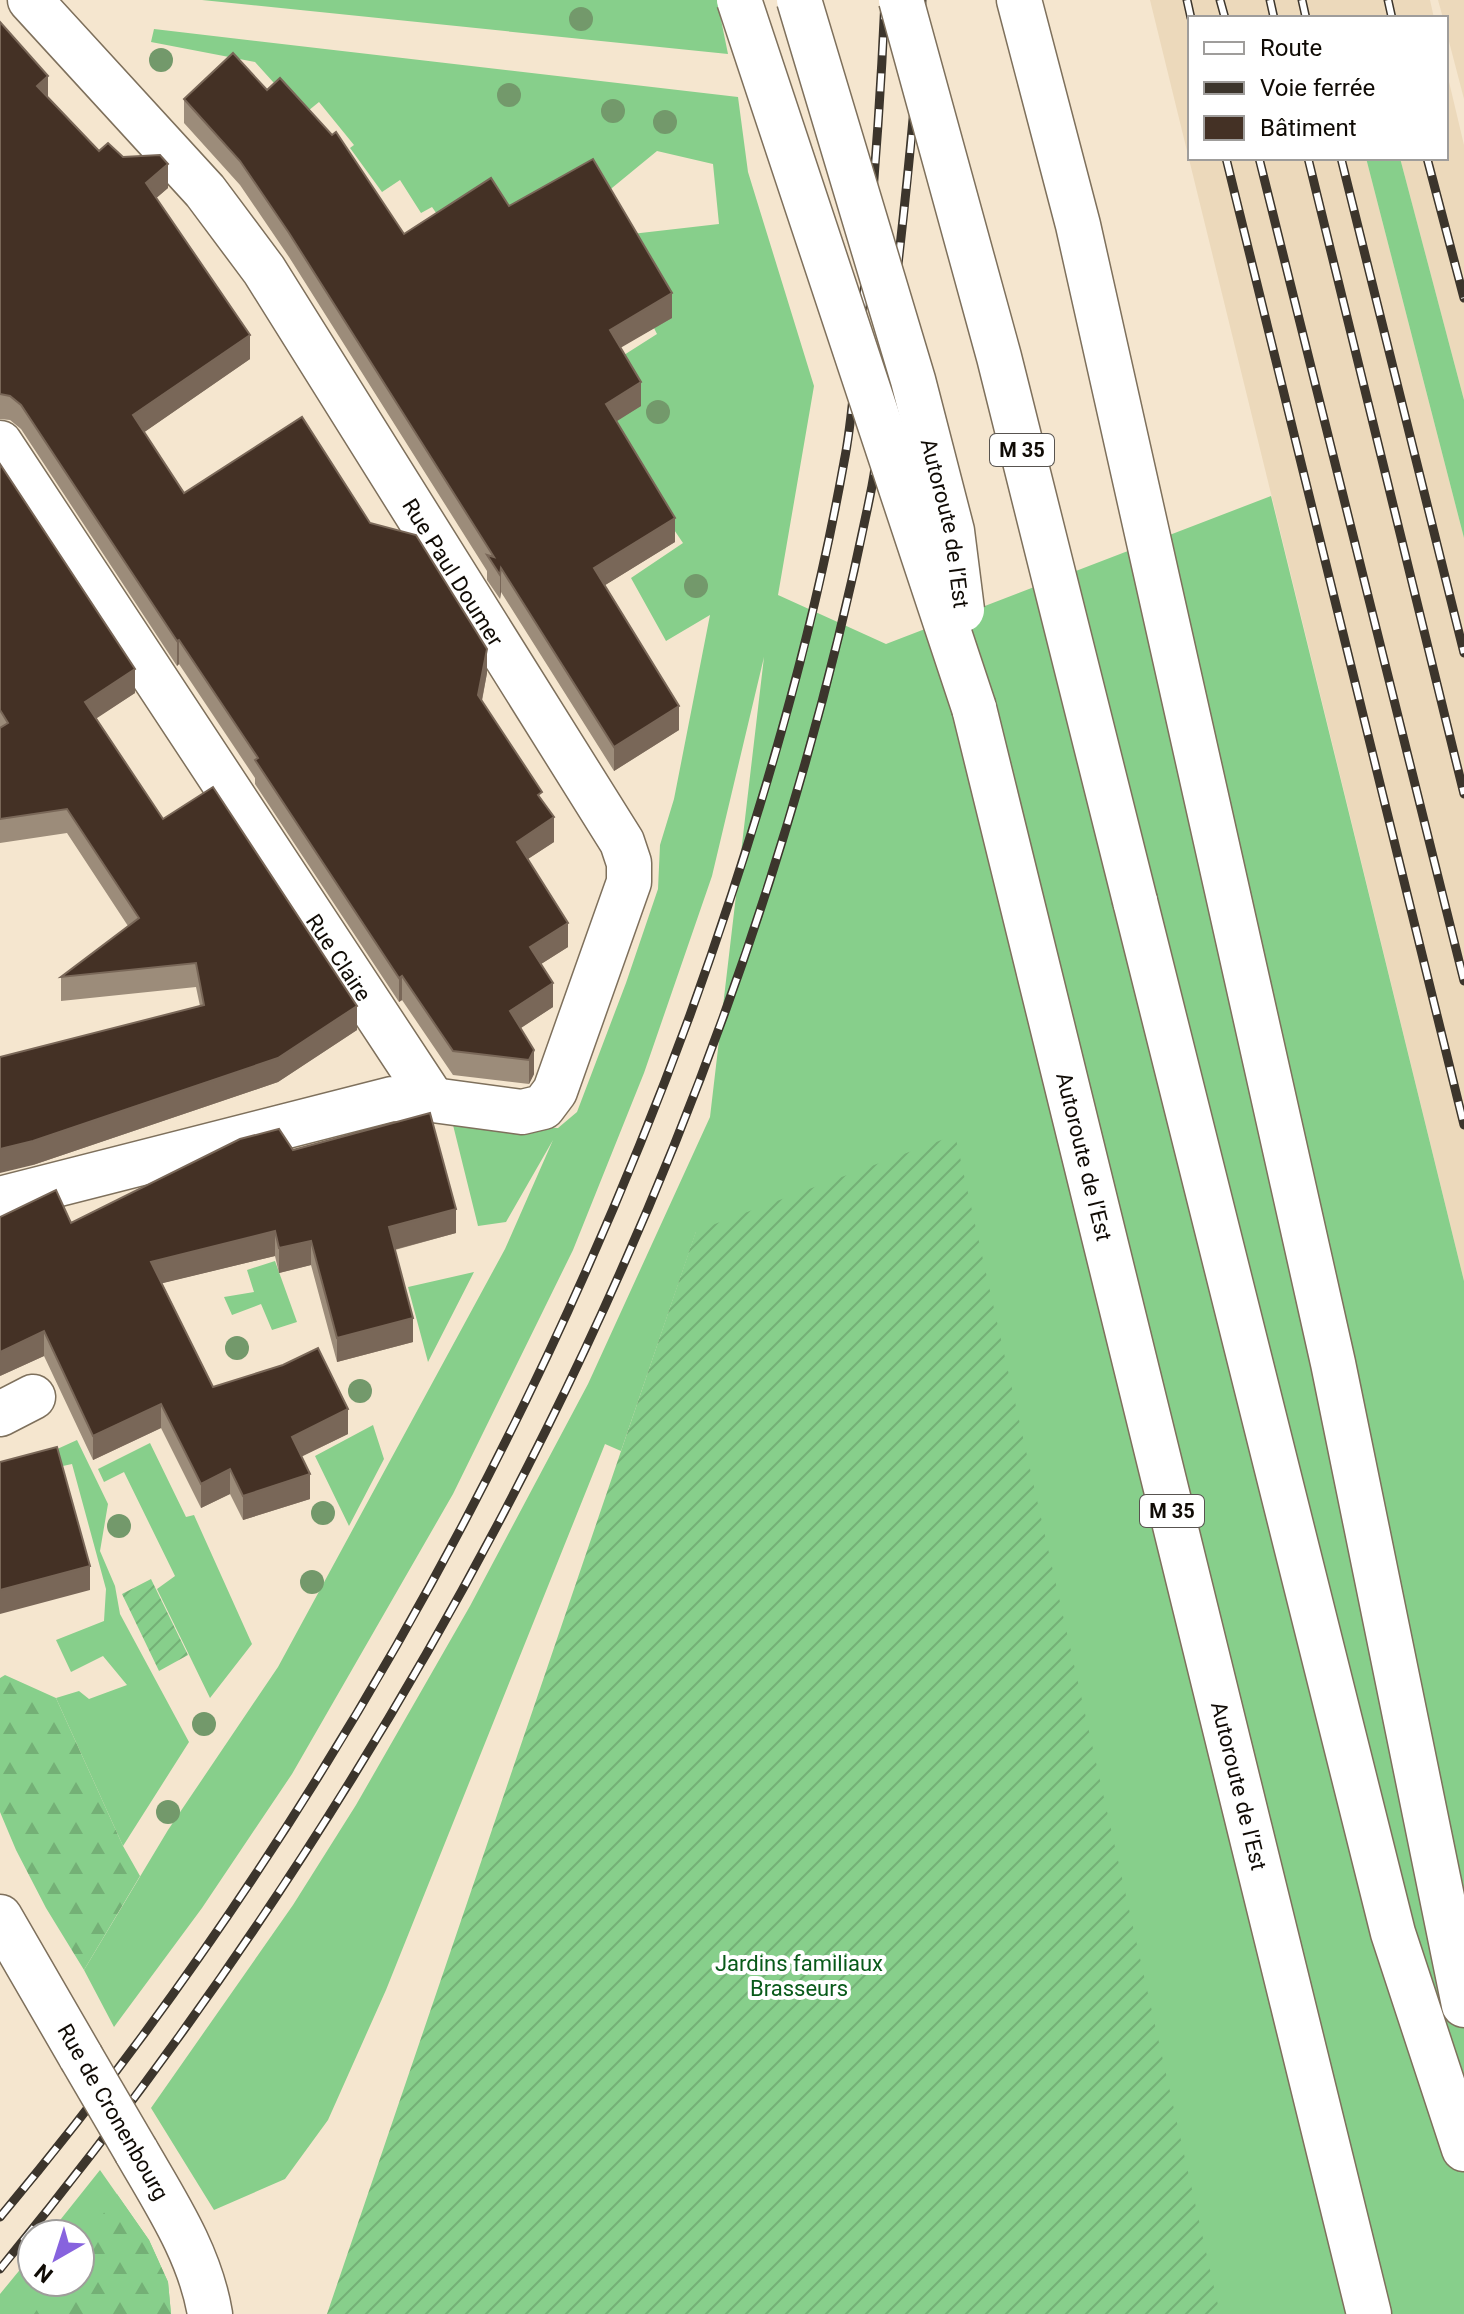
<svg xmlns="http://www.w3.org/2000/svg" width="1464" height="2314" font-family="Roboto,sans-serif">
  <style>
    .built { fill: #ecd9bb }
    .grass { fill: #87cf8b }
    .forest { fill: url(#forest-firs) }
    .garden { fill: url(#garden-furrows) }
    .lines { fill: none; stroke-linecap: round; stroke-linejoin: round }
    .minor-casing { stroke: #7e705c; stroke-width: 47 }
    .highway-casing { stroke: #7e705c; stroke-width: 47 }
    .minor { stroke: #fff; stroke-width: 44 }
    .highway { stroke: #fff; stroke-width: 44 }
    .rail-casing { stroke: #3c352c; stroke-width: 9 }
    .rail { stroke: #fff; stroke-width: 6; stroke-dasharray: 18; stroke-linecap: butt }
    .minor-bridge-casing { stroke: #7e705c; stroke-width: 47; stroke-linecap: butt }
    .highway-bridge-casing { stroke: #7e705c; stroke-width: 47; stroke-linecap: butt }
    .minor-bridge { stroke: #fff; stroke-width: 44 }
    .highway-bridge { stroke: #fff; stroke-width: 44 }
    .tree { fill: #73996b }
    .wall { fill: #9c8c7a }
    .shaded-wall { fill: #796758 }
    .building { fill: #443125; stroke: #796758; stroke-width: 2 }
    .labels { text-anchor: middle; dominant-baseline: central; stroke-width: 8; stroke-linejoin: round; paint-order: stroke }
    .shield { fill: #fff; stroke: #585450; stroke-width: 2 }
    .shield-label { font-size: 20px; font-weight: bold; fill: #100b05 }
    .street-label { font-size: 22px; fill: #100b05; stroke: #fff }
    .park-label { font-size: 22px; fill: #085a19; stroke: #fff }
  </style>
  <defs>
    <pattern id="forest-firs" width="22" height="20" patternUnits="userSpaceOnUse" patternTransform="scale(2)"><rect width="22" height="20" fill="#87cf8b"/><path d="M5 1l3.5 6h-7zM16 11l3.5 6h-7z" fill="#74b076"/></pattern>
    <pattern id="garden-furrows" width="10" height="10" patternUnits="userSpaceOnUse" patternTransform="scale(2)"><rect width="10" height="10" fill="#87cf8b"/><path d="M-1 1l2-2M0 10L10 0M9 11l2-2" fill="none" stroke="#74b076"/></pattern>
  </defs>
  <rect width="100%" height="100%" fill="#f5e6cf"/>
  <path class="built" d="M1150,0h280l4,18h-244v140h176l98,380v743z
    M1438,0h26v99l-18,-69v-12h-3z
    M1446,69l18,76v255l-64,-242h46z"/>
  <path class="grass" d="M202,0h515l11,54z
    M154,29l584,68 10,75 66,214 -36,209 108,49 385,-148 193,785v1033h-252l-516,-1082 -75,219 -16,-7 -219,546 -58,130 -43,59 -71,31 -63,-102 142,-203 63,-100 114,-199 118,-222 122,-267 54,-460 -52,219 -68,197 -71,177 -120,244 -161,280 -90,134 -88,119 -30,-57 84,-140 110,-163 227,-418 48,-109 -47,82 -28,4 -25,-101 105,3 19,-16 49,-129 32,-94 2,-44 14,-46 36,-184 -44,26 -35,-63 52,-35 -78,-115 36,-23 -28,-43 44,-28 -3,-6 18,-11 -49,-82 96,-11 -6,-60 -56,-13 -56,46 -153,33 -16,-23 -11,6 -21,-33 -18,12 -32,-44 4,-3 -35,-43 -16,13 -48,-53 -104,-20z
    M1366,158h34l64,242v138z
    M275,1261l22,61 -25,8 -11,-26 -29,11 -8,-18 30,-5 -7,-22z
    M474,1272l-46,90 -20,-75z
    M373,1425l11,34 -35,67 -34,-70z
    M77,1440l31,64 -8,47 15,35 5,28 69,128 -66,104 -67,-148 23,-7 10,8 38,-14 -24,-29 -32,16 -15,-32 48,-19 2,-32 -34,-125 -23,5 -5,-14z
    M150,1443l36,74 8,-2 58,129 -42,54 -53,-109 18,-13 -51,-104 -20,10 -6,-13z
    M100,2170l49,70 19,42 3,32h-171v-20l32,-39v27h48v-48h-31z"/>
  <path class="forest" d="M5,1675l51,23 67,148 17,30 -56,94 -38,-62 -30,-58 -16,-38v-134z
    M117,2194l32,46 19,42 3,32h-137l22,-32h24v-35z"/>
  <path class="garden" d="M955,1135l265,1179h-893l369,-1083z
    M151,1579l37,76 -29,16 -37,-77z"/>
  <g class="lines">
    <defs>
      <g id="minor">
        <path id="s1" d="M30,0l175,191 59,79 358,572 7,21v19l-74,209 -12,16 -21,5 -89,-12"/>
        <path id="s2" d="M0,443l433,657 -41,-1 -392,100"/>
        <path d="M0,1414l33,-17"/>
        <path d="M0,1917l81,140"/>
        <path d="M136,2151c30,52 64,103 74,163"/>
      </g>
      <g id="highway">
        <path d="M1019,0l59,225 255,1138 131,642"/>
        <path id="s3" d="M974,708l395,1606"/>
        <path d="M1135,901l258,1032 71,216"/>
      </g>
    </defs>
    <use href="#minor" class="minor-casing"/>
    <use href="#highway" class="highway-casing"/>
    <use href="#minor" class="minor"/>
    <use href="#highway" class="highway"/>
    <defs>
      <path id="rail" d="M1187,0l4,18
        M1220,0l5,18
        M1270,0l4,18
        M1302,0l4,18
        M1388,0l4,18
        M1226,158l238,967
        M1259,158l205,823
        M1308,158l156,636
        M1341,158l123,495
        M1427,158l37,140
        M0,2217c296,-353 531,-770 690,-1202 65,-180 120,-364 154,-553 8,-39 10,-81 15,-121 12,-113 21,-227 26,-341
        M0,2269c424,-516 741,-1126 872,-1783 10,-53 13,-108 19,-162 13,-108 25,-216 31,-324"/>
    </defs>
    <use href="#rail" class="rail-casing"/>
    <use href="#rail" class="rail"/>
    <defs>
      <path id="minor-bridge" d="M81,2057l55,94"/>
      <g id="highway-bridge">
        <path d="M739,0l235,708"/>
        <path id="s4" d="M799,0l114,380 39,151 10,79"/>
        <path d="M901,0l98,357 136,544"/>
      </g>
    </defs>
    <use href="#minor-bridge" class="minor-bridge-casing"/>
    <use href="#highway-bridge" class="highway-bridge-casing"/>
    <use href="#minor-bridge" class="minor-bridge"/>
    <use href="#highway-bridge" class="highway-bridge"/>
  </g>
  <g class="tree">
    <circle cx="581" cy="19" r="12"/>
    <circle cx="161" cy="60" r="12"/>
    <circle cx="509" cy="95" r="12"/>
    <circle cx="613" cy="111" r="12"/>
    <circle cx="665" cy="122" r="12"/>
    <circle cx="658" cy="412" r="12"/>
    <circle cx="696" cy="586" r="12"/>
    <circle cx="237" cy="1348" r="12"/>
    <circle cx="360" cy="1391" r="12"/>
    <circle cx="323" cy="1513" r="12"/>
    <circle cx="119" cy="1526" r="12"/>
    <circle cx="312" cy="1582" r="12"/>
    <circle cx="204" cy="1724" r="12"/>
    <circle cx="168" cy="1812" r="12"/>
  </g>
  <path class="wall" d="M0,22l48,75 51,54 24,6 45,31 -12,10 94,161 -106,73 40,61 186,30 117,150 -5,28 60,99 12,42 -26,17 40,88 -27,17 12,43 -32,21 13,46 -5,10 -76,-9 -51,-75 -3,2 -144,-218v-6l-76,-114 -2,2 -156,-237 -11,-9 -10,-1z
    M267,90l137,144 105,-28 163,112 -52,29 21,59 -25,15 59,121 -70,43 74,145 -65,41 -113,-179 -1,7 -13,-19v-9l-198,-314 -49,-72 -56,-62v-24z
    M0,464l135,229 -39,25 67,101 194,211 -79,52 -245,83 167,-159 -4,-19 -135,14v-24l67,-51 -61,-93 -67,10z
    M293,1150l163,83 -61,17 18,92 -76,20 -26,-97 -32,8 -4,-17 -113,27 51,104 135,47 -47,23 9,42 -67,21 -13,-26 -29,14 -40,-80 -68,32 -49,-104 -44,20 71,-153z"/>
  <path class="shaded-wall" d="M48,76v25l-11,-15z
    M168,164v24l-22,19v-24z
    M672,293v25l-62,36v-24z
    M250,335v24l-117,81v-25z
    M641,382v24l-35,22v-24z
    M675,518v24l-81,50v-24z
    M501,568v24l-1,7v-24z
    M179,640v24l-2,2v-25z
    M487,649v24l-9,47v-25z
    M135,669v24l-50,33v-24z
    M679,706v24l-65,41v-24z
    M554,817v25l-37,24v-24z
    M568,923v24l-38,24v-24z
    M402,976v24l-3,2v-24z
    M553,983v24l-43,28v-24z
    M357,1006v24l-79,52 -245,83 -33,8v-24z
    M534,1050v24l-5,10v-24z
    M456,1209v24l-67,18v-24z
    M275,1231v25l-124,30v-24z
    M311,1241v24l-32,8v-25z
    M413,1318v24l-76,20v-24z
    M44,1331v25l-44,20v-24z
    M161,1404v24l-68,32v-24z
    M348,1409v25l-56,27v-24z
    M230,1469v25l-29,14v-24z
    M310,1474v25l-67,21v-24z
    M90,1566v24l-90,24v-24z"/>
  <path class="building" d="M0,22l48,54 -11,10 62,65 9,-8 15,14 37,-2 8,9 -22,19 104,152 -117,80 51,78 118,-76 68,106 46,12 71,114 -9,46 64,97 -4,3 16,22 -37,25 51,81 -38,24 23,36 -43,28 24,39 -5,10 -76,-9 -51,-75 -3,2 -144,-218 3,-2 -79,-118 -2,1 -156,-236 -11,-9 -10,-2z
    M233,53l34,37 13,-12 52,57 4,-3 68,102 87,-56 18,28 84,-47 79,134 -62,37 31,52 -35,22 69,114 -81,50 85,138 -65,41 -113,-179 -1,7 -13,-20 7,2 -205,-324 -49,-72 -56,-62z
    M0,464l135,205 -50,33 78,117 50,-32 144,219 -79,52 -245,83 -33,8v-92l204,-52 -8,-42 -135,14 78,-59 -72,-109 -67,10v-91l8,-5 -8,-13z
    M430,1113l26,96 -67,18 24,91 -76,20 -26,-97 -32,7 -4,-17 -124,31 62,125 70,-22 35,-17 30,61 -56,28 18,37 -67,22 -13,-27 -29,15 -40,-80 -68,32 -49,-105 -44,21v-135l56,-27 15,33 169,-84 39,-10 14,21z
    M57,1447l33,119 -90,24v-128z"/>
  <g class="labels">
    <g class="shield">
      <rect x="990" y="434" width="64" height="32" rx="6"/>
      <rect x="1140" y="1495" width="64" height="32" rx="6"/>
    </g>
    <g class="shield-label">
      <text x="1022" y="450">M 35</text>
      <text x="1172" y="1511">M 35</text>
    </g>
    <g class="street-label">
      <text stroke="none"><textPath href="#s4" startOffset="544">Autoroute de l’Est</textPath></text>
      <text stroke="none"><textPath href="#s1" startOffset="714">Rue Paul Doumer</textPath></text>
      <text stroke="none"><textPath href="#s2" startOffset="616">Rue Claire</textPath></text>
      <text stroke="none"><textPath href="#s3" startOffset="462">Autoroute de l’Est</textPath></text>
      <text stroke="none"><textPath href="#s3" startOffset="1110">Autoroute de l’Est</textPath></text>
      <text transform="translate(113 2112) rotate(60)">Rue de Cronenbourg</text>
    </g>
    <g class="park-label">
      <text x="799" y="1963">Jardins familiaux<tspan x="799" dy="25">Brasseurs</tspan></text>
    </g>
  </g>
  <rect x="1188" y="16" width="260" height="144" fill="#ffffff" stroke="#9f9d9b" stroke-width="2"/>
  <rect x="1204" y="42" width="40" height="12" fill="#ffffff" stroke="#9f9d9b" stroke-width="2"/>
  <text x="1260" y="56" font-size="24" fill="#100b05">Route</text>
  <rect x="1204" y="82" width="40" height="12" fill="#3c352c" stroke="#9f9d9b" stroke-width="2"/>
  <text x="1260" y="96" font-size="24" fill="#100b05">Voie ferrée</text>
  <rect x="1204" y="116" width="40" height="24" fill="#443125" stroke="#9f9d9b" stroke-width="2"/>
  <text x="1260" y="136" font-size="24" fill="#100b05">Bâtiment</text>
  <g transform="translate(56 2258) rotate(219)"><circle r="38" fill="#ffffff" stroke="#9f9d9b" stroke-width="2"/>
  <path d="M0-6L14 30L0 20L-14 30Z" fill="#8763de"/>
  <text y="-12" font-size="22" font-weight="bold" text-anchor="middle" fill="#100b05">N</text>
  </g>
</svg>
